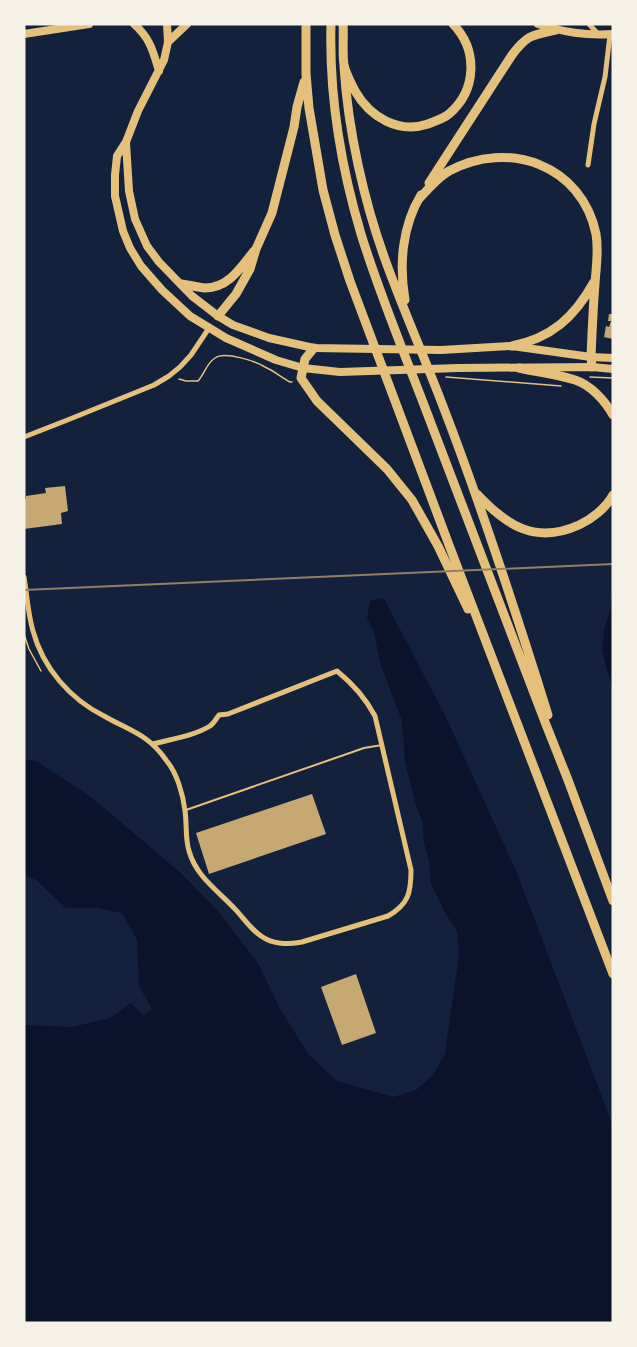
<svg xmlns="http://www.w3.org/2000/svg" width="637" height="1347" font-family="Commissioner,sans-serif">
  <style>
    .water { fill: #0b132b }
    .building { fill: #c6a872 }
    .lines { fill: none; stroke-linecap: round; stroke-linejoin: round }
    .path { stroke: #e5c07b; stroke-width: 1.5 }
    .service { stroke: #e5c07b; stroke-width: 2 }
    .minor { stroke: #e5c07b; stroke-width: 5 }
    .primary { stroke: #e5c07b; stroke-width: 8 }
    .motorway { stroke: #e5c07b; stroke-width: 9 }
    .rail { stroke: #918062; stroke-width: 2 }
  </style>
  <rect width="100%" height="100%" fill="#14213d"/>
  <path class="water" d="M613,591v99l-8,-27 -3,-15 2,-18 5,-16z
    M381,598l3,1 61,116 72,158 96,253v197h-589v-298l48,2 38,-9 21,-15 11,11h4l6,-5 -13,-23 -2,-46 -15,-27 -26,-5h-30l-30,-28 -12,-5v-115l12,1 55,36 90,76 36,37 41,53 21,44 30,48 28,26 56,16 23,-7 17,-15 12,-21 14,-99 -2,-24 -12,-18 -14,-29 -2,-23 -5,-18 -2,-22 -6,-16 -11,-43 -3,-41 -22,-58 -6,-32 -7,-12 3,-18z"/>
  <path class="building" d="M609,314h4v25l-9,-2 2,-11 3,1 2,-6h-3z
    M65,486l3,25 -7,2 1,11 -38,5v-30h2v-3l20,-3 -1,-5z
    M312,794l14,40 -117,40 -13,-41z
    M356,974l20,59 -34,12 -21,-58z"/>
  <g class="lines">
    <path class="path" d="M446,377l115,9
      M590,377l23,1
      M179,379l7,2h12c7,-8 8,-17 17,-23 10,-7 40,3 50,9 9,4 16,10 25,15h2
      M24,634l5,15 12,22"/>
    <path class="service" d="M186,810l178,-62 18,-3"/>
    <path class="minor" d="M589,24l9,10
      M588,165l6,-41 11,-47 5,-42
      M24,437l46,-18 84,-34 15,-9 11,-9 11,-12 18,-27
      M24,577c3,18 4,37 9,54 10,37 37,68 71,85 26,15 44,18 62,44 11,13 17,34 19,51 2,13 0,27 4,40 7,25 28,39 45,57 10,10 19,25 32,31 12,6 23,5 36,3l86,-26c21,-12 23,-24 23,-46l-36,-154c-10,-19 -22,-32 -38,-45l-109,43 -9,1c-3,4 -5,8 -9,11 -16,10 -39,13 -57,18"/>
    <path class="primary" d="M134,24c16,14 19,27 25,47
      M167,24l1,18 -4,18 -26,51 -12,31 -9,14 -2,19v21l8,35 7,17 11,18 21,24 28,26 36,22 50,22 27,8 37,4 118,-4 134,-1 21,2
      M538,24c26,8 47,12 75,10
      M24,34l65,-10
      M168,42l19,-18
      M126,143l3,48 6,28 12,27 12,16 33,34 26,20 15,9 36,13 45,10 127,2 71,-4 79,11 22,1"/>
    <path class="motorway" d="M306,24v50l3,34 14,82 12,45 15,46 99,264 164,429
      M331,24c-2,70 10,143 30,210 20,65 47,128 71,192 38,98 75,197 113,296l23,58 45,121
      M343,24c1,13 -1,28 1,41 2,9 7,18 11,26 15,26 43,43 73,33 7,-3 15,-5 21,-10 28,-24 29,-64 4,-90
      M344,67c4,63 20,135 42,195 17,47 37,92 55,139 40,103 74,208 107,314
      M429,183l83,-128c15,-20 20,-20 44,-25
      M419,199c9,-10 18,-21 30,-28 59,-32 133,-6 147,63 3,17 0,33 -1,50 -2,24 -3,49 -4,73l1,10
      M181,284c8,1 16,3 24,4 24,0 36,-21 49,-37
      M405,300c-6,-35 -3,-74 16,-105
      M218,316l18,-22 14,-25 6,-20 16,-36 22,-86 3,-20 7,-25
      M512,346c39,-8 62,-28 82,-64
      M314,348l-9,11 -4,19 16,23 70,68 25,31 26,46 30,63
      M519,368c18,4 38,6 56,12 16,5 30,21 38,35
      M477,494c29,31 58,51 102,31 13,-6 27,-17 34,-30"/>
    <path class="rail" d="M24,590l589,-26"/>
  </g>
  <rect width="637" height="1347" fill="none" stroke="#f6f1e7" stroke-width="51"/>
</svg>
